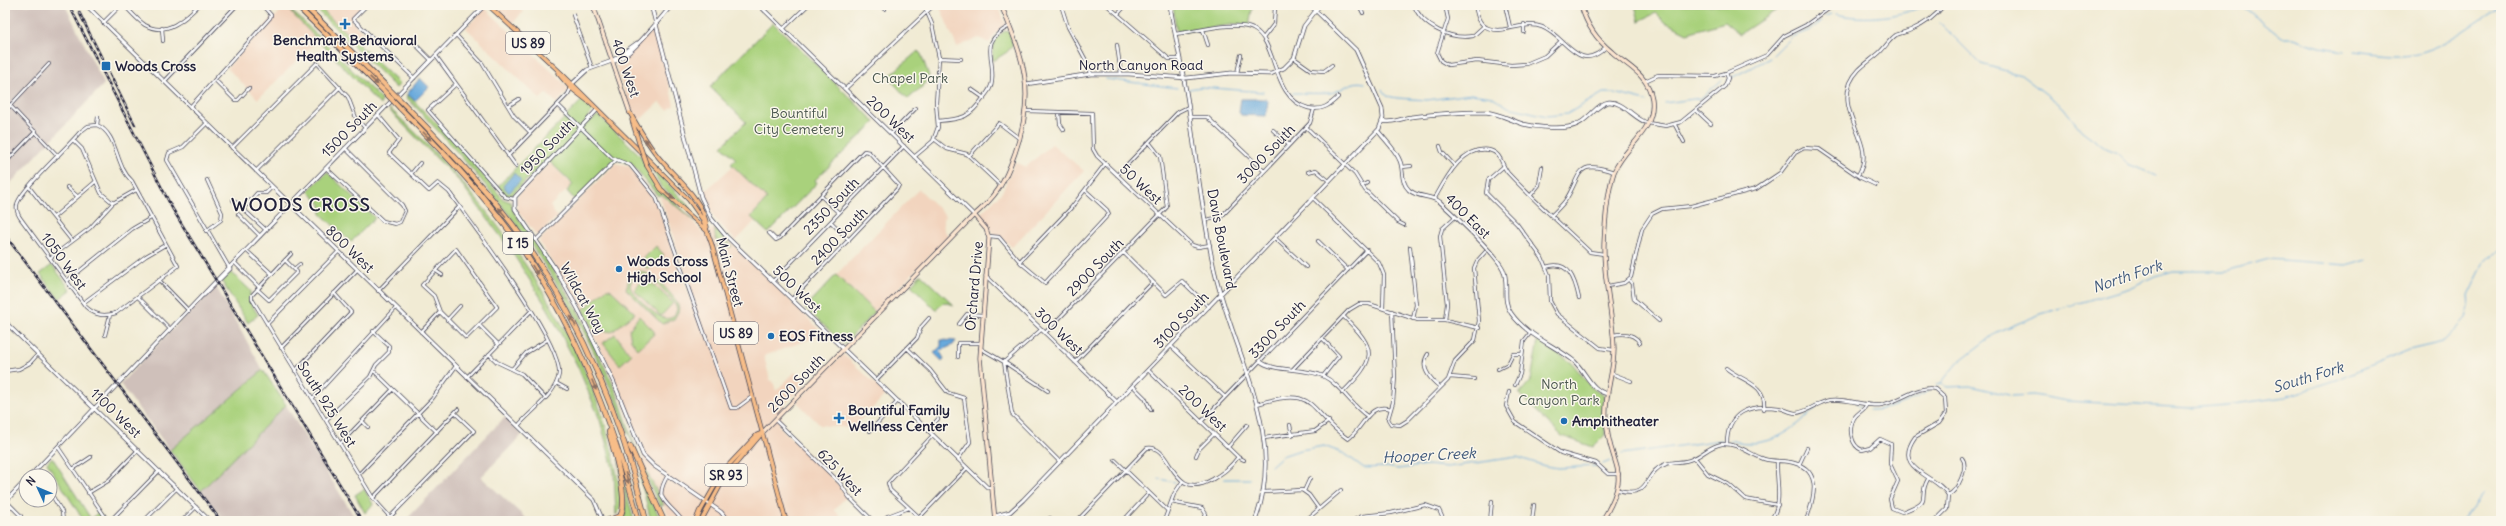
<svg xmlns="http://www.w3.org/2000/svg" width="2506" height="526" font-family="Delius,sans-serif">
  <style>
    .built { fill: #f2d4be }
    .industrial { fill: #cfc0ba }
    .green { fill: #a9d17c; stroke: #667a5c; fill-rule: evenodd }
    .water { fill: #68a9dc; stroke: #45668c }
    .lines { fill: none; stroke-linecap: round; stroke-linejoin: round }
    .stream { stroke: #68a9dc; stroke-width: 1 }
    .minor-casing { stroke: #414052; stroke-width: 4 }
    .tertiary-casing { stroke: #414052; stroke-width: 4.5 }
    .secondary-casing { stroke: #414052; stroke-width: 5 }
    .primary-casing { stroke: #414052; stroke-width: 5 }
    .motorway-casing { stroke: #414052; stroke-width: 6 }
    .minor { stroke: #fff; stroke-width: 2.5 }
    .tertiary { stroke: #fff; stroke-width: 3 }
    .secondary { stroke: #fce5cf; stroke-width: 3.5 }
    .primary { stroke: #f7bd88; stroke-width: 3.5 }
    .motorway { stroke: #f7bd88; stroke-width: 4.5 }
    .rail-casing { stroke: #22223b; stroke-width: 2.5 }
    .rail { stroke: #fbf7ec; stroke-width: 1; stroke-dasharray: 3; stroke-linecap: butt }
    .primary-bridge-casing { stroke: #414052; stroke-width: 5; stroke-linecap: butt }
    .motorway-bridge-casing { stroke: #414052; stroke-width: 6; stroke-linecap: butt }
    .primary-bridge { stroke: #f7bd88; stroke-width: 3.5 }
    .motorway-bridge { stroke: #f7bd88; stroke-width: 4.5 }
    .oneway { fill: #8c7062 }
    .poi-dot { fill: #1f6fb2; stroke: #fbf7ec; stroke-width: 1.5 }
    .labels { text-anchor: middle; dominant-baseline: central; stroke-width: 3; stroke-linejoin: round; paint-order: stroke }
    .shield { fill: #fbf7ec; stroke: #636270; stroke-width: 1 }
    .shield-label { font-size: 13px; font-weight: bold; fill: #22223b }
    .poi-label { font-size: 14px; font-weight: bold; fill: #22223b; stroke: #fbf7ec; text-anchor: start }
    .street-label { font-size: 14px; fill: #22223b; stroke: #fbf7ec }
    .park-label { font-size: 14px; fill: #4a574e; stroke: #fbf7ec }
    .water-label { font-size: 15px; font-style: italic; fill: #3e587b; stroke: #fbf7ec }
    .district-label { font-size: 18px; font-weight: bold; letter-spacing: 1px; fill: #22223b; stroke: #fbf7ec }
  </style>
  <rect width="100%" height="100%" fill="#fbf7ec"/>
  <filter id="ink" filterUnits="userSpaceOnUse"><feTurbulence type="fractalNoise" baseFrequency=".025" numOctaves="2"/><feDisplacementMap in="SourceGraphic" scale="8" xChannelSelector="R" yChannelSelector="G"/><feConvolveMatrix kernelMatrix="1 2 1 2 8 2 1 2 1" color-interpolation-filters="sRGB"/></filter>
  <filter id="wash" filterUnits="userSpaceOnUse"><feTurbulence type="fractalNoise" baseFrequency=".012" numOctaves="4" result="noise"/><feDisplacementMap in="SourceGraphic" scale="16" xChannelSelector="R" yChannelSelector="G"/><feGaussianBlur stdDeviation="0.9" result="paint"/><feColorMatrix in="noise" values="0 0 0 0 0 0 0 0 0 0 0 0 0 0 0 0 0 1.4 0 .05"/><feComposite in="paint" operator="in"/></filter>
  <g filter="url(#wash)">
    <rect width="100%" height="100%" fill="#f1ebd4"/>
    <path class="built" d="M317,5h47l-14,15 17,17 -8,9z
      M493,5h23l7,7 -11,12z
      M939,5h59l8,20 -10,8 -7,10 -10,-5 -22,9z
      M286,6l33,33 -61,60 -31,-31 46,-51 1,1z
      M485,8l83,79 -1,5 -10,11 -11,-10 -6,6 -74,-71z
      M655,27l19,78 -6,5 -9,-8 -21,20 -9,-17 -15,-43 9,-4z
      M1052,144l32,27 -72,76 -14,-12 -6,-2 -12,-19 22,-22 13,-30 11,5z
      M550,163l22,22 -22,21 7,11 -20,19 -19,-25 -2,-11 3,-6z
      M616,163l13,3 26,32 37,106 3,-2 -36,-108 29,22 15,17 13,-5 108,106 -60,22 6,24 3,1 3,10 19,-19 11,11 -26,26 2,12 -4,4 63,62 6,9 -13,14 12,11h-172l-6,-6 -25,-49v-16l-40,-96 -26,-51 -38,-62z
      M733,166l34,33 -16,17 4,5 -19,20 -21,-22 -12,-26z
      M919,189l27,27 -3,3 1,11 5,6 -74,76 -39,-37z
      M843,354l43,40 -31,32 -6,2 -29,-3 -23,-23z"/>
    <path class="industrial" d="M5,5h60l39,79 -99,105z
      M215,285l48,85 -93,80 -50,-66z
      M286,405l35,58 36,58h-132l-24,-30z
      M505,417l17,18 -41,42 48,44h-124z"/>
    <path class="green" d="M284,5l18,15 80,80 -2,5z
      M312,5h5l83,79 -4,4z
      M1173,5h80l-4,20 -12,-1 -58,8 -3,-3z
      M1635,5h149l-44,29 -15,-12 -38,11 -22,-11 -9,-9 -17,8z
      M773,23l102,99 -60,58 2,3 -49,50 -17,-16 16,-18 -36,-35 5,-5 -14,-13 24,-24 -36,-35z
      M1005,31l4,1 4,13 -6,7 -14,9c-2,-14 0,-23 12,-30z
      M918,51l3,3 8,22 -6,10 -15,13 -20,-22z
      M407,94l51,51 45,54 8,3 3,10 31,44 35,59 36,76 22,64 26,50 -4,1c-26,-52 -42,-106 -68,-158 -47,-97 -112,-174 -186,-251z
      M582,100l11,11 -6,7 3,3 8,-6 42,40 14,28 42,39 -35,-28 -3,2 -26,-32 -15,-5 -42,41 -8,-9 6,-7 -26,-25 -35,36 -6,1 -8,-10z
      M390,109c97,86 202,229 226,360 2,11 10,37 0,46l-2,-43 -14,-52 -22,-53 -30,-58 -38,-60 -50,-67 -71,-72z
      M649,163l44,48 -32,-24z
      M327,172l48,46 -24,24 -30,-28v-10l-13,-13z
      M715,229l17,17 -3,2 -4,-6 -4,1 1,15 -7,-22z
      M656,246l8,9 -16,15 -7,-9z
      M52,265l19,25 -12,9 -19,-25z
      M639,271c12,0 40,27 40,39l-5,9 -12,5 -36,-35 4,-13zM642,274c9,2 34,26 35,35 -7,26 -37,-9 -45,-18l-2,-5 2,-7z
      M231,272l20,19 -2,9 9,15 -10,8 -26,-41z
      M921,274l33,31 -10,-3 -8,8 -25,-25z
      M836,275l39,37 -31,32 -39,-36z
      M645,277l28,26 -12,13 -27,-26z
      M606,289h4l25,24 -23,19 -19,-3 -10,-19z
      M639,316l15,15v3l-16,15 -7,-9 -2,-10z
      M615,334l16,21 -11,10 -17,-22z
      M1538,340l34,23 20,25 12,8 -1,20 3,18 -13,13 -31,-11 -43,-42 12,-14z
      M263,370l23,35 -85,86 -31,-41z
      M52,457l39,62 7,-7 8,9h-22l-37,-58z
      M618,459l16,62h-10l2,-18z
      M639,473l22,48h-10z
      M364,489l9,15 -8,9 -10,-18z"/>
    <path class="water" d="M420,78l9,9 -14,14 -8,-7z
      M1241,99h25l2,2 -2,15 -25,-1 -2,-3z
      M514,173l7,7 -12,13 -6,-7z
      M941,340l15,1 -3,4 -13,6 4,8 -2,2 -8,-8 7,-7z"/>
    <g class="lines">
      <path class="stream" d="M2241,5l41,33h12l26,9 25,4
        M1836,14c30,7 62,3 90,-9
        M1825,16l6,-2
        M1940,23l41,41 40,11 42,32 18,23 24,18 12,5 11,11 29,12
        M2355,51c17,2 39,6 56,3 34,-5 60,-31 90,-47
        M1773,55l18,-18 19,-7 13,-10
        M1731,78l39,-20
        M1106,79l71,9
        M1189,89l12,-2 62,5
        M1382,90l5,6 10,2 30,2 44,-6 22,3 15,10 39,9 20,-2 36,-21h11l32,8
        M1292,93c13,0 26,1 38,0 14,-2 20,-14 35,-10
        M1665,103l36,-5 21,-18
        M1941,383l17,-21 39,-30 44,-18 89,-26 26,-12 17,-5h53l43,-12 77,6 21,-6
        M1937,384l4,-1 6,4 23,-1 39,9
        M2011,396l22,-1 34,6 124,7 35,-3 59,-8 57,-19 67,-28 34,-8 23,-24 3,-11 -1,-12 12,-25 6,-9 15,-13
        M1857,404l4,3
        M1869,410c20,1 42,-10 60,-19
        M1730,440c38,11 63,-9 89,-35
        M1622,454l100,-14
        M1603,464l7,-3
        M1271,466l11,-10 18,-6 24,-4 21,8 19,14 23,-1 11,2 29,-4 21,2 69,-10 28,9 14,2 37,-2
        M1159,479l16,3
        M1224,479h26
        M2461,521l24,-29"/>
    </g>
  </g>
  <g filter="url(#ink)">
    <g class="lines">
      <defs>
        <path id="minor" d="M124,5c6,6 13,15 21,20 21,12 40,-6 54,-20
          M367,5l-14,14 61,59
          M1061,5l7,22 21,39 2,8
          M1107,5l62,54h9
          M1359,5l4,8
          M1414,5c8,22 37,35 59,31l11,-10
          M1445,5l3,14 -11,34 4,8 7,4 29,-4 34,4 15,-1 19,-8 16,-15
          M1475,5c2,9 3,19 13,23 15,7 35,-8 54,-1 24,9 36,48 64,20
          M1505,5l5,22
          M1002,7l6,-2
          M885,9l1,-4
          M1118,14l8,-9
          M573,15l19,53
          M103,23l18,-18
          M1524,24v8
          M162,28l1,13
          M783,29l25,-24
          M1203,30l5,15
          M1175,34c20,-2 61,-14 78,-5 25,12 18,69 55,79 13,3 21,-2 30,-11
          M456,35l26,28 32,53 16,16
          M1264,37l10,-13 1,-18
          M416,45l15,15
          M1117,45l4,29
          M436,56l80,110
          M939,58l22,1
          M1294,58l17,12 13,1 8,-6
          M1237,73l4,-18
          M215,80l20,20h3l11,-12
          M1645,81l13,-6 57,1 11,-3 41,-18 17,-19 22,-11 28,-20
          M164,82l73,-77
          M456,84l-28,26 77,87 9,2
          M845,89l89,-84
          M971,89l13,9
          M5,100l53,56
          M558,105l54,53 18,7 26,32 75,211h6l16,-12
          M508,106l11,-7
          M190,107l80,-89 1,-3 -9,-10
          M1696,110l15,14
          M5,111l44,-47
          M1027,111l65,2 1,36 4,7 95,89 6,2 12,-2
          M1059,112l1,12 4,6
          M378,115l21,25 -10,13 40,38 9,-8 11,9c22,31 113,149 110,182 -3,21 -29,37 -41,52
          M1190,117h17l57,54
          M938,121c25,-2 31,-3 46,-24 4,-5 8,-10 8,-16 3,-26 -14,-39 18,-55
          M1648,123l18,3 15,-4 44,-36 3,-8 -2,-5
          M206,124l-23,23 -14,6 -2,7 63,109
          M97,125c22,10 17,40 35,56l46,85 -62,47c-13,4 -21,2 -30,-6l-65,-88c-3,-4 -5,-9 -4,-14 2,-14 52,-59 63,-73l8,-6z
          M97,125l1,-8
          M1675,125l9,17
          M1306,127l49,47 10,16 33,32 6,3
          M1273,130l16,15
          M891,134l25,-26
          M934,139l13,10 20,5 34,32
          M73,140l9,9 19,44 12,10
          M1440,146l2,6 13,14
          M232,148l85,-85 31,34 8,21 9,10
          M508,156l60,-62 3,-6
          M969,156l30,-33 21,16
          M914,157l19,-16 5,-14 -2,-24 3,-45 -7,-34 -8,-19
          M5,163l31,-32
          M1504,166l-16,14 -2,13 31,31 25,34 7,17 1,26 7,13 43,34 14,2
          M1402,167l9,-1
          M326,168l57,53 12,3 5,-2 5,-11 -3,-6 -57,-57
          M256,171l84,-84
          M1308,172l8,-2 13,11
          M411,174l9,-11
          M1117,175l61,-63 10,-5
          M1858,175c20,-31 -21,-58 -8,-92 7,-16 20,-21 31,-32 5,-5 9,-12 15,-16 5,-2 10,-3 15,-5 12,-5 25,-14 33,-25
          M1362,186l5,-3
          M29,187l43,54
          M67,187l10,9
          M1531,195l8,-10 3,-18
          M821,196l18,17
          M1313,198l66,65 5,12 -1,33
          M1435,198c10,-18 27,-53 54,-48 13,3 12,15 19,23 26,28 55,53 82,79l14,2
          M233,200l33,30
          M243,209l14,-16h9l6,-6
          M238,214l22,22
          M1552,215c4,-4 9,-9 13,-14 17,-25 9,-43 49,-29
          M54,217l41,-35
          M1206,220l15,-3 89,-94 4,-14
          M831,222l18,18
          M206,231l15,-11 1,-7 -15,-33
          M769,233l7,7 4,-2 84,-87 5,1 30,33 -2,4 -105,110
          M989,236l10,1 22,26 24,20 64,-69 -2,-4 -22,-20
          M1275,238l31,29
          M536,240l80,-80
          M1318,241l30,29
          M1410,247l6,58 -3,14
          M456,249l41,58 -31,31 -26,-26 -6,-16 -12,-11z
          M247,251l25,23
          M1123,252l43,43 16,-14 27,26
          M291,254l-39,41v4l121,199 17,19 84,-86 -19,-18
          M50,258l40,-30 23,-25 23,-13
          M1020,261l51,-53 34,-44
          M235,263l24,24
          M5,265v1
          M1546,267c23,-8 29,13 33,31
          M294,269l6,-5
          M436,271l6,4
          M159,280l30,31
          M1629,280l3,4 2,15 25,22
          M67,281l65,-52 19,-11
          M773,281l131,-135
          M1608,286l16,-3 7,-6 11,-48 10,-15 10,-5 29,-3 65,-17 24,-16 15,-20 9,-5 15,1 42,29 15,7
          M257,289l12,11 28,-28 -12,-12
          M378,291l81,-84
          M138,297l32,32
          M83,303l63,-47 19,-11
          M1392,311l3,66 -2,25 -5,17 3,5 9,1 8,-5 40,-40 7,-19 20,-21 4,-19 -5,-53 3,-7 10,-11
          M447,320l13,-14
          M1445,320l2,-16 -7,-68 2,-7 13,-12
          M267,324l71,-72
          M959,324l8,-10 16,1
          M479,325l19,19
          M5,327l3,-3
          M1042,329l-38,33 44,29
          M421,332l19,-20
          M1045,333l122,-126 -7,-51 -11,-14
          M105,335l5,-20
          M1613,335c10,-2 21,-2 27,8
          M1322,338l17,18 -16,20
          M1171,346l54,51
          M281,348l76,-78
          M907,348l23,22 18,23 16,5 6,44 -12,17
          M980,348l24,14 8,52 48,48
          M489,354l8,8 25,12 23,24
          M1428,354c-9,13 2,25 12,33
          M958,357v-14h22
          M1260,361c12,11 46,7 63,15 17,8 28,29 44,40
          M1075,362l78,-80
          M1726,368c15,13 41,15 38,41
          M512,369l14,-16 21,-13
          M1293,369l56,-59 10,-6h10l49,16h27l34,8
          M1498,369l10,-5 5,-10h9
          M1148,370l90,87 6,3
          M5,371l14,-2 11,-6 8,-9
          M295,371l56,-59 -17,-19
          M374,371l63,61
          M1613,374l18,7
          M467,377l64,-66
          M1450,377l24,2
          M876,380l41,-42 4,-11 8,-9
          M556,383l11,6
          M1515,385l5,-11 4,-33 7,-9
          M1133,386l12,12 6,12
          M1509,392l-3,14 9,16 46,31 35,10 12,11h11
          M1342,393c34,-34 37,-43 1,-77
          M313,398l83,-90
          M1257,404c62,-19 49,6 91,35 16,-11 20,-37 43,-30
          M1867,404c-3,7 -9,8 -13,14 -6,10 -3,28 8,32l8,-2 10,-9 11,5 -1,20 8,17 -8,18 2,9 10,4c34,-13 14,-12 26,-33
          M326,420l44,-43 6,-12 13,-13v-6l-16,-15
          M775,420l65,63 9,14 24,24
          M363,422l5,5
          M1201,422l166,-172
          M1290,425l2,10
          M928,430l10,-11
          M870,431l28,-30
          M1264,438l51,-7 14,-10
          M340,444l52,-54
          M1727,444c0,-33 23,-40 52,-36 6,1 11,5 17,5 12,-1 22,-11 34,-13 19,-2 36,7 51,5 18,-3 39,-21 54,-16l10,9 1,15 -7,10 -24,14c-24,34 23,38 33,58l-1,14 -12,12
          M58,447l50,74
          M1228,447l19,-22
          M1196,456l3,-7 15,-15
          M1695,458l13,16 20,10 17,15 33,6
          M1115,460l52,50
          M1799,465l8,-17
          M73,469l18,-12
          M35,472l4,4
          M359,474l73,-75 24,-33
          M668,475c-15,25 -2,25 13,44
          M1618,490c35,9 24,-18 48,-26 8,-3 18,-1 26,-5 11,-4 17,-13 30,-15 16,-1 27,10 42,15 10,3 20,1 30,4 30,8 19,38 12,58
          M1304,491l6,-13
          M50,492l12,20 1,9
          M1264,492l38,-2 7,5 10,14
          M88,493l20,-12 30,-31
          M1948,495c10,-4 21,-29 14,-37
          M373,498l85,-89
          M6,501l15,15
          M1171,502l31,6 4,6 -3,7
          M1006,514l1,7
          M919,517l-29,-27 -2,-7 45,-48
          M110,521l49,-50
          M144,521l33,-33
          M182,521l14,-14
          M881,521l7,-5 21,-8
          M916,521l51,-53
          M1049,521l1,-3
          M1077,521l70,-73c26,-5 23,56 66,31 11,-7 17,-11 25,-22
          M1123,521l26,-28
          M1164,521l10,-27 8,-12
          M1305,521l36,-31
          M1352,521l10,-5 29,-3 34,-8 14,5 5,11
          M1490,521l2,-20
          M1532,521l2,-16
          M1770,521c14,-19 6,-37 7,-59"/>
        <path id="tertiary" d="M86,5l508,495 9,21
          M651,5l50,192 10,21 15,18 261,251 5,1
          M759,5l215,210
          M1170,5c5,33 13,65 18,98 8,54 14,108 25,161 17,85 76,169 42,257
          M612,61c14,2 49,-44 60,-56
          M572,84l15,-14 25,-9 25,-18
          M1026,84l65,-10h38l58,4 44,-5 40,1 13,-6 10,-10 10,-32 16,-21
          M597,110l-82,87v12l41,61 22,39 36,74 29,72 11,11 67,46 7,9
          M1382,121c11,3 19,-3 29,-4 24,-3 50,-5 74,-5 14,1 25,8 38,12 12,3 32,5 45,3 19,-2 28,-24 41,-25 14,-1 26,18 39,21
          M1378,131c7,9 18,19 22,30 4,10 0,20 9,29 9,8 22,5 31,12 14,13 56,52 63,67 7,15 -2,30 8,44 15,22 43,32 63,48 12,11 17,30 34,33
          M986,276l131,126
          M204,295l26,-26
          M5,322l205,199
          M30,476l188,-197 267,-274
          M5,502l21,-22
          M995,516l15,-4 13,-12 356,-371 4,-11 -1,-10 -26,-58 -46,-45"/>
        <path id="secondary" d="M593,5l37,108
          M1581,5c5,19 16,35 31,47 16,15 36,22 40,47 4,33 -27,46 -38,73 -7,21 -9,50 -10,72 -1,35 9,70 10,105 0,24 -10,46 -8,69 2,50 29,49 -4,103
          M974,215l12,14 3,9 -9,120 15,163
          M762,433l209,-215c26,-22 33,-34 44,-65 21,-60 10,-91 -14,-148"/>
        <path id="primary" d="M488,5l73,68 128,127 14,20 9,25 74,276
          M558,73l13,15 17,13
          M630,113c8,14 16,28 26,41 17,23 47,43 51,73
          M632,120l7,23
          M647,166l14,23 45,41
          M700,512l24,-42 33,-35 5,-2
          M701,521l25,-46 36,-42"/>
        <path id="motorway" d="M296,5l87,85
          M304,5l82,81
          M404,104c38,39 76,78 109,121 65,89 108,189 133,296
          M400,108c43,44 88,90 123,142 55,83 90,175 116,271
          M630,446l34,75
          M606,521l14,-5c10,-14 -7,-68 -11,-84
          M696,521l4,-10"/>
      </defs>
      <use href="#minor" class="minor-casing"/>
      <use href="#tertiary" class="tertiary-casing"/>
      <use href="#secondary" class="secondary-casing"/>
      <use href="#primary" class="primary-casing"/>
      <use href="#motorway" class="motorway-casing"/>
      <use href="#minor" class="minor"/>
      <use href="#tertiary" class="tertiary"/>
      <use href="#secondary" class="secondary"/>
      <use href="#primary" class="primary"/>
      <use href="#motorway" class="motorway"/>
      <defs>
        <path id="rail" d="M69,5l103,203 190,313
          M79,12l56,113
          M5,235l216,286"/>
      </defs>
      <use href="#rail" class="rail-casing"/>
      <use href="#rail" class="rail"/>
      <defs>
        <path id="primary-bridge" d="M639,143l8,23"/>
        <path id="motorway-bridge" d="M386,86l18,18
          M383,90l17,18"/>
      </defs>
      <use href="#primary-bridge" class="primary-bridge-casing"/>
      <use href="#motorway-bridge" class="motorway-bridge-casing"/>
      <use href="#primary-bridge" class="primary-bridge"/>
      <use href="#motorway-bridge" class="motorway-bridge"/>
    </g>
    <defs><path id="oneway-solid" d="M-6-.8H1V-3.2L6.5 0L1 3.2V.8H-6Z"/></defs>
    <g class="oneway">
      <use href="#oneway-solid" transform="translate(374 81) rotate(44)"/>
      <use href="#oneway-solid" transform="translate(427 136) rotate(46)"/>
      <use href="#oneway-solid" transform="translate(648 143) rotate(-126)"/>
      <use href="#oneway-solid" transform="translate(670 196) rotate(40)"/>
      <use href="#oneway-solid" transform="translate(502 212) rotate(-129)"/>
      <use href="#oneway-solid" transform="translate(535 270) rotate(58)"/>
      <use href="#oneway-solid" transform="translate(573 321) rotate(-119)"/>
      <use href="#oneway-solid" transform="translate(594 385) rotate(68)"/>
      <use href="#oneway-solid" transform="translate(627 478) rotate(73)"/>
    </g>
  </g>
  <g class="poi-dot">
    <path d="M343 18h4v4h4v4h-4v4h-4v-4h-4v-4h4z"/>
    <rect x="101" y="61" width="10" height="10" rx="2"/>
    <circle cx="619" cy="269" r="4"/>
    <circle cx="771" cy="336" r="4"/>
    <path d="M837 412h4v4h4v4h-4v4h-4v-4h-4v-4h4z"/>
    <circle cx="1564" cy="421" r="4"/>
  </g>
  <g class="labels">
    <g class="shield">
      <rect x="506" y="32" width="44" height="22" rx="3"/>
      <rect x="503" y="232" width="30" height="22" rx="3"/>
      <rect x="714" y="322" width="44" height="22" rx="3"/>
      <rect x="705" y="464" width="42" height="22" rx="3"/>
    </g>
    <g class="shield-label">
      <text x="528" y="43">US 89</text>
      <text x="518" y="243">I 15</text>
      <text x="736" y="333">US 89</text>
      <text x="726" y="475">SR 93</text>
    </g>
    <g class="poi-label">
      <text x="345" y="40" text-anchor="middle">Benchmark Behavioral<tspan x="345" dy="16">Health Systems</tspan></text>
      <text x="115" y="66">Woods Cross</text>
      <text x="627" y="261">Woods Cross<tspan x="627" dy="16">High School</tspan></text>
      <text x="779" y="336">EOS Fitness</text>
      <text x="848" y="410">Bountiful Family<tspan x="848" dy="16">Wellness Center</tspan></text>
      <text x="1572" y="421">Amphitheater</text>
    </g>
    <g class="street-label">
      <text x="1141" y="65">North Canyon Road</text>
      <text transform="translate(626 68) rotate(71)">400 West</text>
      <text transform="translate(891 119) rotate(44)">200 West</text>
      <text transform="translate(349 129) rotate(-46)">1500 South</text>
      <text transform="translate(547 147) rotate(-46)">1950 South</text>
      <text transform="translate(1266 154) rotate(-46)">3000 South</text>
      <text transform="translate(1141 184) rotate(43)">50 West</text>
      <text transform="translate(831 206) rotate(-46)">2350 South</text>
      <text transform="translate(1468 216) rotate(45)">400 East</text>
      <text transform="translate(839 236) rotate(-46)">2400 South</text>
      <text transform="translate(1222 239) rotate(79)">Davis Boulevard</text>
      <text transform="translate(350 249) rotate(44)">800 West</text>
      <text transform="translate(64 261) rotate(54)">1050 West</text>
      <text transform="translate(1095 267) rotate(-46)">2900 South</text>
      <text transform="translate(730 272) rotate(75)">Main Street</text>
      <text transform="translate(974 286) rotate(-85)">Orchard Drive</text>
      <text transform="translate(797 289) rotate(44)">500 West</text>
      <text transform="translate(583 298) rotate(61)">Wildcat Way</text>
      <text transform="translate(1181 320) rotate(-46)">3100 South</text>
      <text transform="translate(1277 329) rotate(-46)">3300 South</text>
      <text transform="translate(1059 331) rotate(44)">300 West</text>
      <text transform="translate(796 383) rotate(-46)">2600 South</text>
      <text transform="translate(327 404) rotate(58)">South 925 West</text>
      <text transform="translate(1203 408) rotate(44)">200 West</text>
      <text transform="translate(116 413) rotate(44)">1100 West</text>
      <text transform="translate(840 472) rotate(47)">625 West</text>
    </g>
    <g class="park-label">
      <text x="910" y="78">Chapel Park</text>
      <text x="799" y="113">Bountiful<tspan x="799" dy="16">City Cemetery</tspan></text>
      <text x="1559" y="384">North<tspan x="1559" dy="16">Canyon Park</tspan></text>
    </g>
    <g class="water-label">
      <text transform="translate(2127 276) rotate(-19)">North Fork</text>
      <text transform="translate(2308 377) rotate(-17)">South Fork</text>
      <text transform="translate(1429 455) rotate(-3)">Hooper Creek</text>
    </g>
    <g class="district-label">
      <text x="301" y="204">WOODS CROSS</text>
    </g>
  </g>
  <rect width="2506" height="526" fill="none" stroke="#fbf7ec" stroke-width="20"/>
  <g transform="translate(38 488) rotate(314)"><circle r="19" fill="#fbf7ec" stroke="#a4a2a5"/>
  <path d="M0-3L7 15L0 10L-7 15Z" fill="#1f6fb2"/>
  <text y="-6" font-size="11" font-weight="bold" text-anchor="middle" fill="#22223b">N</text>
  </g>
</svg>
